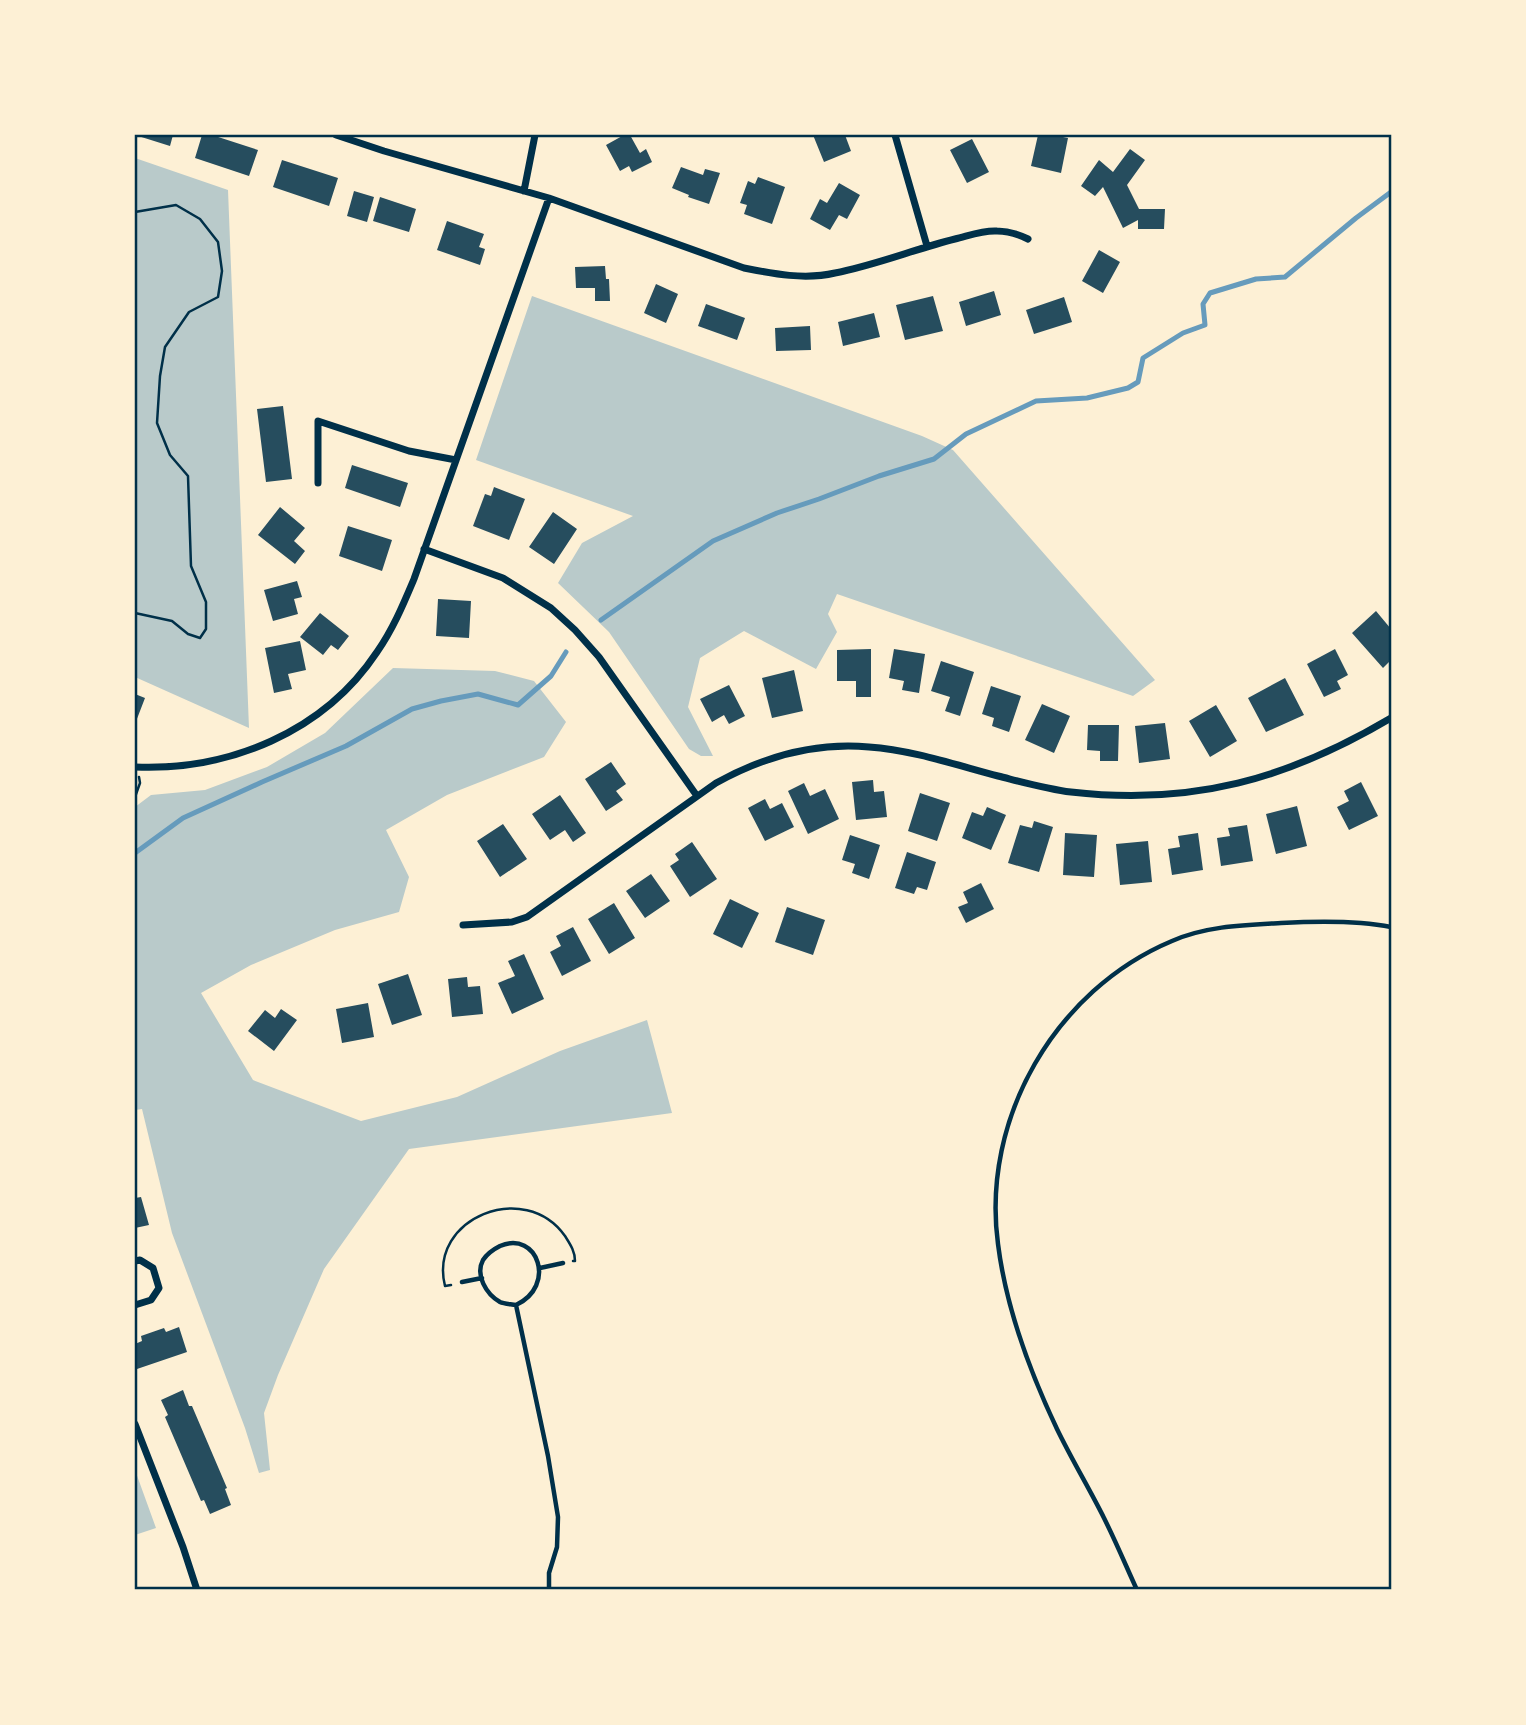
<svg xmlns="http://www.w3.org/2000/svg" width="1526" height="1725" font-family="Ubuntu,sans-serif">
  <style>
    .green { fill: #b9caca }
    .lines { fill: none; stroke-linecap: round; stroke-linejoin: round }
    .stream { stroke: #669bbc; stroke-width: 5 }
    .building { fill: #264d5e }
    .path { stroke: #003049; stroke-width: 2.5 }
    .service { stroke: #003049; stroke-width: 4.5 }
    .minor { stroke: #003049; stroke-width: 7 }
    .neatline { fill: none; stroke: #003049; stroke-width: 2.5 }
  </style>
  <rect width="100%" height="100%" fill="#fdf0d5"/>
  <path class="green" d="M135,158l93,32 21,538 -114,-51z
    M532,296l390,140 31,14 202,230 -22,16 -296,-102 -9,20 9,18 -21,37 -72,-38 -44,27 -12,49 25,49h-12l-12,-7 -80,-117 -51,-49 24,-40 51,-27 -157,-56z
    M393,668l102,3 39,10 32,41 -22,35 -97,38 -61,35 23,47 -10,35 -64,18 -84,35 -50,28 52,87 108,41 96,-24 103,-46 87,-31 25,93 -263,36 -85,120 -46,106 -14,38 6,57 -11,3 -14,-45 -73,-195 -30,-124 -7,1v-303l16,-12 54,-5 62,-23 58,-34z
    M135,1470l21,58 -21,7z"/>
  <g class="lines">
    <path class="stream" d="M601,620l112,-79 64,-28 42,-14 60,-23 55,-17 32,-25 70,-33 51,-3 41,-10 10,-6 5,-24 40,-25 22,-8 -2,-21 7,-11 46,-14 29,-2 71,-59 35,-26
      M135,853l48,-35 79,-36 84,-36 66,-37 29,-8 37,-7 40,11 33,-29 15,-24"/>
  </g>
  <path class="building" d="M135,135h38l-3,11z
    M202,135h10l46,15 -9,26 -54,-18z
    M624,135h6l10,18 6,-4 6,13 -20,10 -3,-6 -9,5 -14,-26z
    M813,135h32l6,16 -27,11z
    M1038,135h15l15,3 -7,35 -30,-7z
    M972,139l17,33 -22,11 -17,-33z
    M1130,149l15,11 -18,25 12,24h26l-1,20h-26v-9l-15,8 -20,-41 -8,9 -14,-10 18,-26 14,12z
    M282,160l56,18 -9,28 -56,-19z
    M681,167l22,8 2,-6 15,4 -11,31 -21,-7 1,-2 -17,-7z
    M758,177l27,10 -13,37 -28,-10 3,-9 -7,-2 8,-22 7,3z
    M839,183l21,12 -13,24 -8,-4 -9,15 -20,-11 10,-20 7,4z
    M354,191l20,6 -7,25 -20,-6z
    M380,197l36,12 -7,23 -36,-11z
    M447,221l37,13 -5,13 6,2 -5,16 -43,-15z
    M1099,250l21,12 -17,31 -21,-12z
    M605,266l1,13h3l1,22h-15v-13h-19l-1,-21z
    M656,284l22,10 -12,29 -22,-10z
    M994,291l7,24 -35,11 -7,-24z
    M933,296l10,35 -38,9 -9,-35z
    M1064,297l8,25 -38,12 -8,-24z
    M706,304l39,14 -8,22 -39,-14z
    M874,313l6,24 -37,9 -5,-24z
    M810,326l1,24 -35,1 -1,-23z
    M283,406l9,73 -26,3 -9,-73z
    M352,465l56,18 -8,24 -55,-19z
    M494,487l31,12 -16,41 -36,-14 12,-32 6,2z
    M280,507l25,21 -11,13 11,10 -10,13 -37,-29z
    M553,512l24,17 -23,35 -25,-17z
    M348,526l44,14 -10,31 -43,-15z
    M297,581l5,16 -8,2 4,15 -25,7 -9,-31z
    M438,599l33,2 -2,37 -33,-2z
    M1376,611l15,18v31l-8,8 -31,-35z
    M320,613l29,23 -11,14 -7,-5 -8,10 -23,-18z
    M300,641l6,29 -18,4 4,15 -18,4 -9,-45z
    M871,649v48h-15v-16h-19v-31z
    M894,649l31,5 -6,39 -17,-3 2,-9 -15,-3z
    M1335,649l13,26 -11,6 4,8 -17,8 -17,-33z
    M941,661l33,11 -14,44 -15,-5 5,-14 -19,-6z
    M794,670l9,41 -31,7 -10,-40z
    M1285,678l19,37 -38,17 -18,-34z
    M729,685l16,31 -16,8 -5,-9 -12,7 -12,-23z
    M991,686l30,10 -12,36 -17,-6 2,-8 -12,-4z
    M135,694l10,4 -10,26z
    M1042,704l28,12 -16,37 -29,-13z
    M1216,705l21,36 -27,16 -21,-36z
    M1165,723l5,36 -31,4 -4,-37z
    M1088,725h31l-1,36h-18v-10l-13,-1z
    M611,762l15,22 -10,7 7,9 -17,11 -21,-32z
    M873,780l1,12 10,-1 3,26 -31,3 -4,-38z
    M1361,782l17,34 -29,14 -12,-23 12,-6 -5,-10z
    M804,783l6,13 15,-7 14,30 -31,15 -20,-43z
    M920,793l30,10 -13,38 -29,-10z
    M560,795l26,38 -13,9 -8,-12 -15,10 -18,-26z
    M765,799l5,10 12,-6 12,24 -29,14 -17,-33z
    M1297,806l10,40 -31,8 -10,-40z
    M987,807l19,8 -15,35 -29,-12 10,-26 11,4z
    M1034,821l19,6 -14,45 -31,-9 12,-38 12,3z
    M503,824l24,35 -27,18 -23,-36z
    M1247,825l6,36 -32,5 -4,-28 13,-2 -2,-8z
    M1065,833l32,2 -3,42 -31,-2z
    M1198,833l5,37 -31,5 -4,-26 12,-2 -2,-11z
    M850,835l30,10 -11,34 -17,-6 3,-9 -13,-4z
    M1148,841l4,41 -32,3 -4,-41z
    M692,842l25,37 -27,18 -20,-31 9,-6 -4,-6z
    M907,852l29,10 -9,28 -10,-3 -3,7 -19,-6z
    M651,874l19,27 -25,17 -19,-27z
    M981,883l13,26 -28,14 -8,-16 10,-4 -5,-11z
    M730,899l29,14 -17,35 -29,-14z
    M614,903l21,35 -26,16 -21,-35z
    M787,907l38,13 -12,35 -38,-13z
    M573,927l18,34 -29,15 -12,-24 11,-6 -5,-10z
    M524,954l20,45 -32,15 -14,-31 17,-7 -7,-15z
    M408,974l14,41 -30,10 -14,-41z
    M467,977l1,10 12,-1 3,28 -31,3 -4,-38z
    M368,1003l6,34 -32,6 -6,-34z
    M281,1009l16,11 -23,31 -26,-20 17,-21 10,8z
    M141,1197l8,28 -14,3v-30z
    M179,1327l8,25 -50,17 -2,-6v-19l7,-3 -1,-5 23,-8 2,4z
    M183,1390l6,16h3l35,82 -2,1 6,16 -21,9 -6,-14 -3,1 -36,-84 3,-2 -7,-15z"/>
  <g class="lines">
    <path class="path" d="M135,212l41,-7 24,14 18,23 4,29 -4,26 -29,15 -24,35 -5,29 -3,47 13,32 18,21 3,90 15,36v27l-6,9 -12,-4 -16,-13 -37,-8
      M135,797l5,-14 -1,-6
      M451,1285l-6,1c-17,-68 80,-107 120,-50 5,8 10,15 10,25h-2"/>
    <path class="service" d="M540,1268l23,-5
      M462,1282l20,-4
      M516,1305c-5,-1 -12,-1 -16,-3 -14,-8 -25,-27 -17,-42 4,-6 11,-11 17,-14 38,-16 57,40 16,59l32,151 10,61 -1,30 -8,26v17
      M1137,1590c-11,-24 -21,-48 -33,-72 -15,-30 -32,-58 -47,-89 -27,-57 -51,-121 -59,-185 -17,-125 57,-254 174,-303 34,-15 72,-16 109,-18 36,-2 75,-3 110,4"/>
    <path class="minor" d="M336,135l48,16 165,47 195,70c30,6 61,12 91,5 41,-8 80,-24 120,-34 13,-3 28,-9 42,-8 11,0 21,3 31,8
      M895,135l32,111
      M524,191l11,-56
      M318,483v-62l91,30 47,9
      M424,549l79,29 48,30 24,22 24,27 98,139
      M135,767c94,4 189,-35 242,-115 16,-23 26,-47 37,-73l135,-381
      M463,925l49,-3 15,-5 189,-134c47,-26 98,-41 153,-36 43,3 87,18 129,29 24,6 49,13 73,16 121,14 217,-13 320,-74
      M135,1261l5,-1 13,8 6,20 -8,12 -16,5
      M135,1424l48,123 14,43"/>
  </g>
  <rect width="1526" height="1725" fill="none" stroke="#fdf0d5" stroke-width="273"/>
  <rect x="136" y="136" width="1254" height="1452" class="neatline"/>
</svg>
